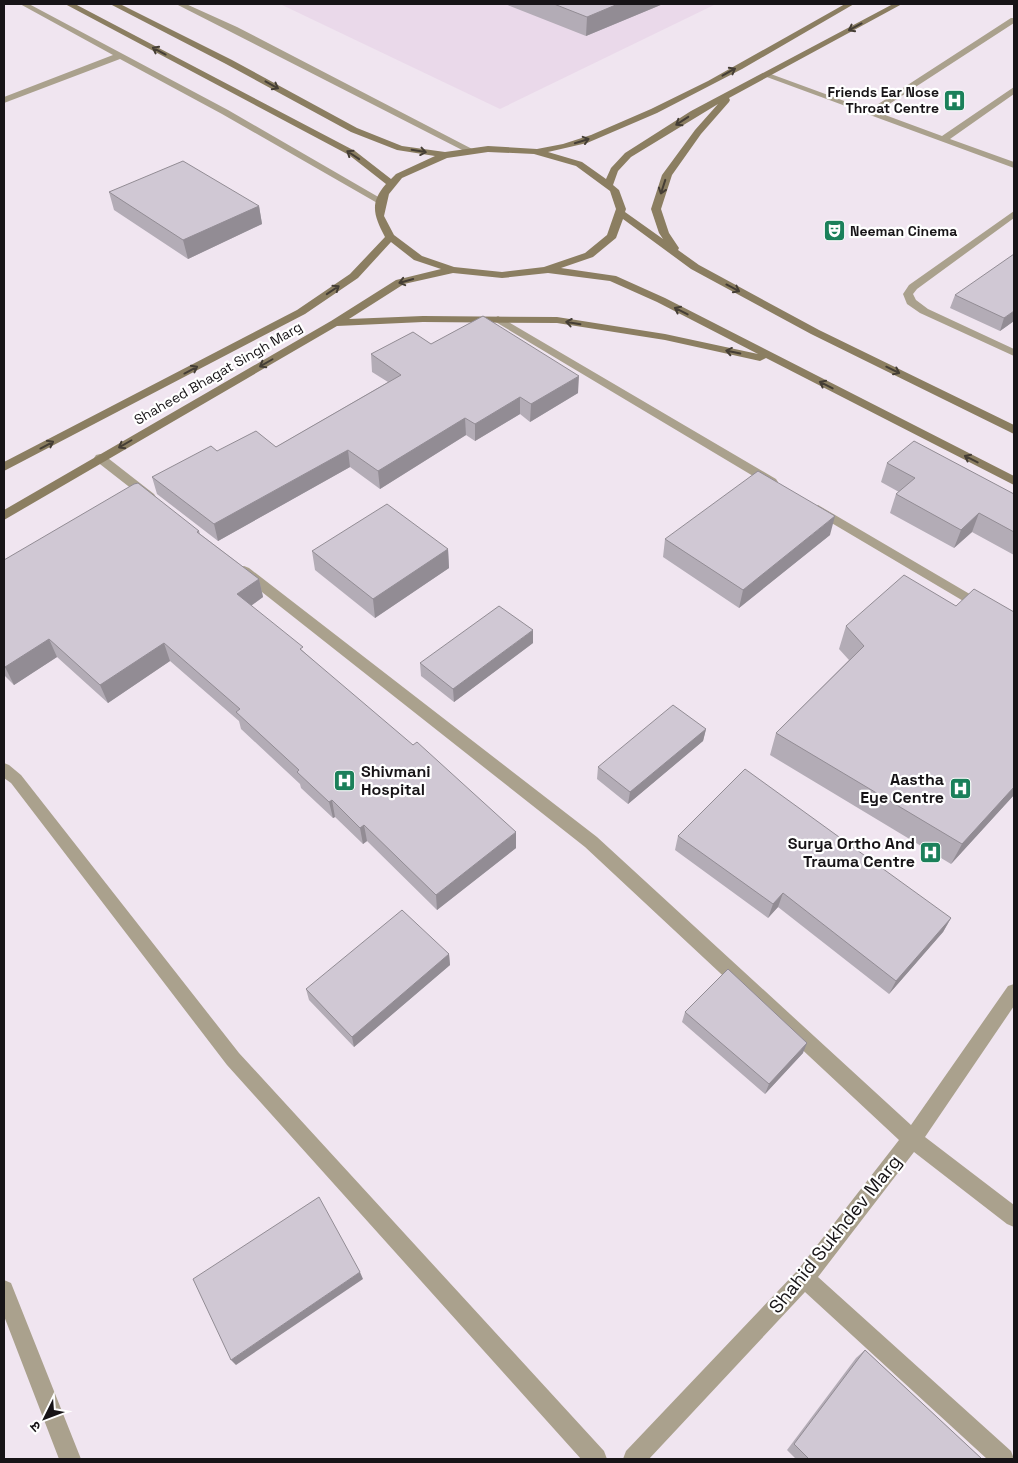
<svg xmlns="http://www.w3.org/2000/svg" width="1018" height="1463" font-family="'Space Grotesk','Noto Sans Devanagari',sans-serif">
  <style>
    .built { fill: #ead9ea }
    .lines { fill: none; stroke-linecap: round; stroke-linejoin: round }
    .street { fill: #aaa18d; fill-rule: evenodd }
    .secondary { fill: #8b7e61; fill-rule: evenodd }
    .wall { fill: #b3acb6 }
    .shaded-wall { fill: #928c94 }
    .building { fill: #d0c8d4; stroke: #928c94 }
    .oneway { stroke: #453e35 }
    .labels { text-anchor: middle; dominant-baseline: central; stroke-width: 4.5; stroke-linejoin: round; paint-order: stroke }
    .far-poi-label { font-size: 14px; font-weight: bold; fill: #171417; stroke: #fff; text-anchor: end }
    .far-street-label { font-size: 14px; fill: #171417; stroke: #fff }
    .poi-label { font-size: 16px; font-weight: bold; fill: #171417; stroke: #fff; text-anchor: end }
    .near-street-label { font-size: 19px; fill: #171417; stroke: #fff }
  </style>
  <rect width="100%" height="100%" fill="#f0e5f0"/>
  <path class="built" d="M280,4h436l-216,105z"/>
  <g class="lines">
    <path class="street" d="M20,4h9l199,106 159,92 -2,2h-6l-157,-90 -102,-55 -116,44v-6l109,-42z
      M176,4h10l51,23 239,124 -2,2h-6z
      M1011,18h3v5l-137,89 65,24 72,-49v7l-64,45 64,23v6l-253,-93 7,-2 101,37z
      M1014,211v7l-97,71 -4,5 3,6 12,9 86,40v7l-94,-43 -13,-9 -4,-10 6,-9z
      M498,316l278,163 2,3 -2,3h-8l-274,-164 -1,-2z
      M100,454l4,1 50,39 2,3 -2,3h-8l-50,-39 -2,-3 2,-3z
      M818,505l196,115v11l-201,-119 -1,-3z
      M244,566l5,2 348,269 314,288 97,-139 6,-2v22l-89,131 89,68v22l-7,-3 -93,-72 -96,125 193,174 3,8h-27l-182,-167 -156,167h-26l3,-8 171,-180 102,-131 -314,-293 -346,-273 -2,-3 2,-3z
      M4,763l5,2 12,10 218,278 365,398 3,8h-26l-354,-394 -216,-282 -7,-5z
      M4,1280l7,3 70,176h-22l-55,-143z"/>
    <path class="secondary" d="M65,4h10l280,147 36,28 5,-5 39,-18 -38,-6 -46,-18 -125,-68 -116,-60h10l112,56 125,68 45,18 43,6 43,-6 49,3 26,-5 28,-9 60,-26 57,-28 137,-77h9l-112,65 -85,44 -70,30 -39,9 34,10 24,17 5,-11 14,-15 66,-42 202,-107h9l-173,94 1,2 -1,2 -28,32 -29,41 -11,34 8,24 10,15 -1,2 21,15 120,65 195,95v9l-203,-100 -120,-65 -68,-50 -7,19 -23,19 -32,11 55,8 49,22 349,178v9l-248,-127 -6,3 -95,-21 -108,-17 -134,-1 -86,4 -333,194v-10l327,-189 65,-41 45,-11 -27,-9 -23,-18 -33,36 -53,36 -301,157v-9l293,-152 53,-36 35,-37c-11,-21 -16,-34 1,-53l-37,-29zM718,104l-23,26 -33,45 -11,34 8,24 4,6 -38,-27 1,-3 -7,-19 -6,-5 5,-14 13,-14zM488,152l46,2 42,12 34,25 6,18 -9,26 -22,18 -41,14 -42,5 -48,-5 -32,-11 -28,-21 -10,-19 5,-22 13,-16 45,-20zM453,273l49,5 46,-5 62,8 47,21 101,52 -93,-20 -108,-17 -134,-1 -74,3 55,-35z"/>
  </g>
  <path class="wall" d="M505,4h158l-77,32z
    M109,192l150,14 3,18 -74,35 -74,-49z
    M955,295l59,26 -14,10 -50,-23z
    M431,344l147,49 -48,29 -10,-8 -45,27 -9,-6 -86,54 -30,-22 -132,74 -61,-47 -5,-17 65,-26 59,-4 112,-65 -16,-10 -1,-18z
    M887,463l127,31v61l-42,-23 -18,16 -64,-35 6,-19 3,-2 -18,-10z
    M199,531l1,3 59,45 4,18 -12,9 52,45 213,197 -79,62 -70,-69 -4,3 -28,-27 -2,1 -32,-30 -1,-4 -59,-55 -2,-8 -69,-60 -62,42 -51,-46 -43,28 -10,-10v-115z
    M830,535l-91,73 -76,-51 2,-18z
    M448,549l1,19 -74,50 -60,-48 -3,-19z
    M846,626l168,169 -63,69 -181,-109 6,-22 73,-73 -10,-11z
    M533,643l-79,59 -33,-26 -1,-13z
    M706,729l-3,12 -75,63 -31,-25 1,-12z
    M678,836l273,82 -8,14 -54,62 -111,-87 -10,11 -93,-68z
    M449,954l1,11 -96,82 -45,-47 -3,-11z
    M685,1012l118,41 -38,41 -83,-72z
    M865,1350l117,109h-186l-9,-9 69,-92z"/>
  <path class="shaded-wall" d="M618,4h45l-77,32 1,-19z
    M259,206l3,18 -74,35 -5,-19z
    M1014,311v10l-14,10 4,-13z
    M579,376l-1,17 -48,29 1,-18z
    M520,397v17l-45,27v-17z
    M465,418l1,17 -86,54 -2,-18z
    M348,450l2,17 -132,74 -4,-17z
    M979,513l-7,19 -18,16 7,-18z
    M835,516l-5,19 -91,73 4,-18z
    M448,549l1,19 -74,50 -2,-19z
    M259,579l4,18 -21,15 -5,-18z
    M533,630v13l-79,59 -1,-13z
    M49,639l8,18 -43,28 -9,-18z
    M164,643l6,18 -62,42 -8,-18z
    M706,729l-3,12 -75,63 2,-12z
    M1014,787v8l-63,69 11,-20z
    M332,800l3,17 -2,1 -4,-16z
    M364,825l3,16 -4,3 -3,-16z
    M516,832v16l-79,62 -1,-15z
    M783,893l-5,14 -10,11 5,-14z
    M951,918l-8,14 -54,62 7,-13z
    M449,954l1,11 -96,82 -2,-10z
    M807,1043l-4,10 -38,41 4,-10z
    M360,1272l3,7 -127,86 -5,-5z"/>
  <path class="building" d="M554,4h64l-31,13z
    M183,161l76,45 -76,34 -74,-48z
    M1014,254v57l-10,7 -49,-23z
    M483,316l96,60 -48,28 -11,-7 -45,27 -10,-6 -87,53 -30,-21 -134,74 -62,-47 59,-31 6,5 39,-20 20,16 125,-72 -30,-21 42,-22 18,12z
    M914,441l100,53v38l-35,-19 -18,17 -65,-36 19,-16 -28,-15z
    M758,471l77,45 -92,74 -78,-51z
    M138,483l61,48 -2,1 62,47 -22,15 66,53 -3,2 113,96 4,-3 99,90 -80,63 -72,-70 -4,3 -28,-28 -3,2 -32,-30 2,-2 -63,-58 4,-3 -76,-66 -64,42 -51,-46 -44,28 -1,-1v-106l130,-76z
    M387,504l61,45 -75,50 -61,-48z
    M904,575l52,31 18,-17 40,23v175l-52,57 -186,-111 88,-87 -18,-20z
    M499,606l34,24 -80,59 -33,-26z
    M673,705l33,24 -76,63 -32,-25z
    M745,769l206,149 -55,63 -113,-88 -10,11 -95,-68z
    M402,910l47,44 -97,83 -46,-48z
    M728,969l79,74 -38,41 -84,-72z
    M319,1197l41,75 -129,88 -38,-81z
    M865,1350l117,109h-173l-15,-15z"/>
  <defs><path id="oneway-shaft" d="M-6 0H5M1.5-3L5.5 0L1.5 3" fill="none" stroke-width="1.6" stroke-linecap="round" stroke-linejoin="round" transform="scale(1.25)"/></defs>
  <g class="oneway">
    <use href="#oneway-shaft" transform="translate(855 27) rotate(152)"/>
    <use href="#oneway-shaft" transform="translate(159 51) rotate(-152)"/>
    <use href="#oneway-shaft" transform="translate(729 72) rotate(-29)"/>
    <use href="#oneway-shaft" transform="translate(272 85) rotate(29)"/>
    <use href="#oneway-shaft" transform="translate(682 121) rotate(147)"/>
    <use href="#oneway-shaft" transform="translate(582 141) rotate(-17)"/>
    <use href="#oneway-shaft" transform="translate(419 151) rotate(10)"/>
    <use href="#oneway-shaft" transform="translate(353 155) rotate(-146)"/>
    <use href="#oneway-shaft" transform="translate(663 187) rotate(108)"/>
    <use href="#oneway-shaft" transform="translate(406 281) rotate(164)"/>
    <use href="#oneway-shaft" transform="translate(733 288) rotate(28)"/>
    <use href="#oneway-shaft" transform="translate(333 290) rotate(-34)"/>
    <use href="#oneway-shaft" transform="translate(681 311) rotate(-153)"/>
    <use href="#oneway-shaft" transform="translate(573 323) rotate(-171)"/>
    <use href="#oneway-shaft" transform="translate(733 352) rotate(-168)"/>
    <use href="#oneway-shaft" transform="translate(266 363) rotate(150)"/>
    <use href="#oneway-shaft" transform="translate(191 370) rotate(-28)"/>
    <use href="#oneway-shaft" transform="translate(893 370) rotate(26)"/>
    <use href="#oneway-shaft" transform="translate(826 385) rotate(-153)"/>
    <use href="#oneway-shaft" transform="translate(125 444) rotate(150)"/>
    <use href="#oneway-shaft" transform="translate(47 445) rotate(-28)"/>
    <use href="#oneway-shaft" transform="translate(971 459) rotate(-153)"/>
  </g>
  <defs>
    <symbol id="hospital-square" viewBox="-11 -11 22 22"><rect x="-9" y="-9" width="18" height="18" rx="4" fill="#1b805a" stroke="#fff"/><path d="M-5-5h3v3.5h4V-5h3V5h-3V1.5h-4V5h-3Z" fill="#fff"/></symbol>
    <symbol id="theatre-square" viewBox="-11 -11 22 22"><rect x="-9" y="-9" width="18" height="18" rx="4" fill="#1b805a" stroke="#fff"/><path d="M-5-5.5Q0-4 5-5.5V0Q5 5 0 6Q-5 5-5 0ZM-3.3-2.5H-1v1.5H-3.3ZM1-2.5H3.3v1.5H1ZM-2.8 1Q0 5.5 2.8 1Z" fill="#fff"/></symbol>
  </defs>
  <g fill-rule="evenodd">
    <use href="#hospital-square" x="942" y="88" width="25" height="25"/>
    <use href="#theatre-square" x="822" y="218" width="25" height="25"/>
    <use href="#hospital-square" x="332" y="768" width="25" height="25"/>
    <use href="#hospital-square" x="948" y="776" width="25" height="25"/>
    <use href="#hospital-square" x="918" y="840" width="25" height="25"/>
  </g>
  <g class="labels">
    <g class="far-poi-label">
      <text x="939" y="92">Friends Ear Nose<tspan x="939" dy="16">Throat Centre</tspan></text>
      <text x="850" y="231" text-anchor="start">Neeman Cinema</text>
    </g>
    <g class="far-street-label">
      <text transform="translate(218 373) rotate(-30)">Shaheed Bhagat Singh Marg</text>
    </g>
    <g class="poi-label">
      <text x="361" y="771" text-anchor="start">Shivmani<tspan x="361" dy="18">Hospital</tspan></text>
      <text x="944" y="779">Aastha<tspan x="944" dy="18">Eye Centre</tspan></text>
      <text x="915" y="843">Surya Ortho And<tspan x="915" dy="18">Trauma Centre</tspan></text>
    </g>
    <g class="near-street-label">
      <text transform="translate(835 1234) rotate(-51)">Shahid Sukhdev Marg</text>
    </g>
  </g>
  <rect width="1018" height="1463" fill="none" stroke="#171417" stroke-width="10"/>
  <g transform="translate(45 1418) rotate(228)" stroke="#ffffff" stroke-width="4" paint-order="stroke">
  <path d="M0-4L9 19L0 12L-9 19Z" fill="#171417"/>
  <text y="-8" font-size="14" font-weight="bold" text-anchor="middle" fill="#171417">उ</text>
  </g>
</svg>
